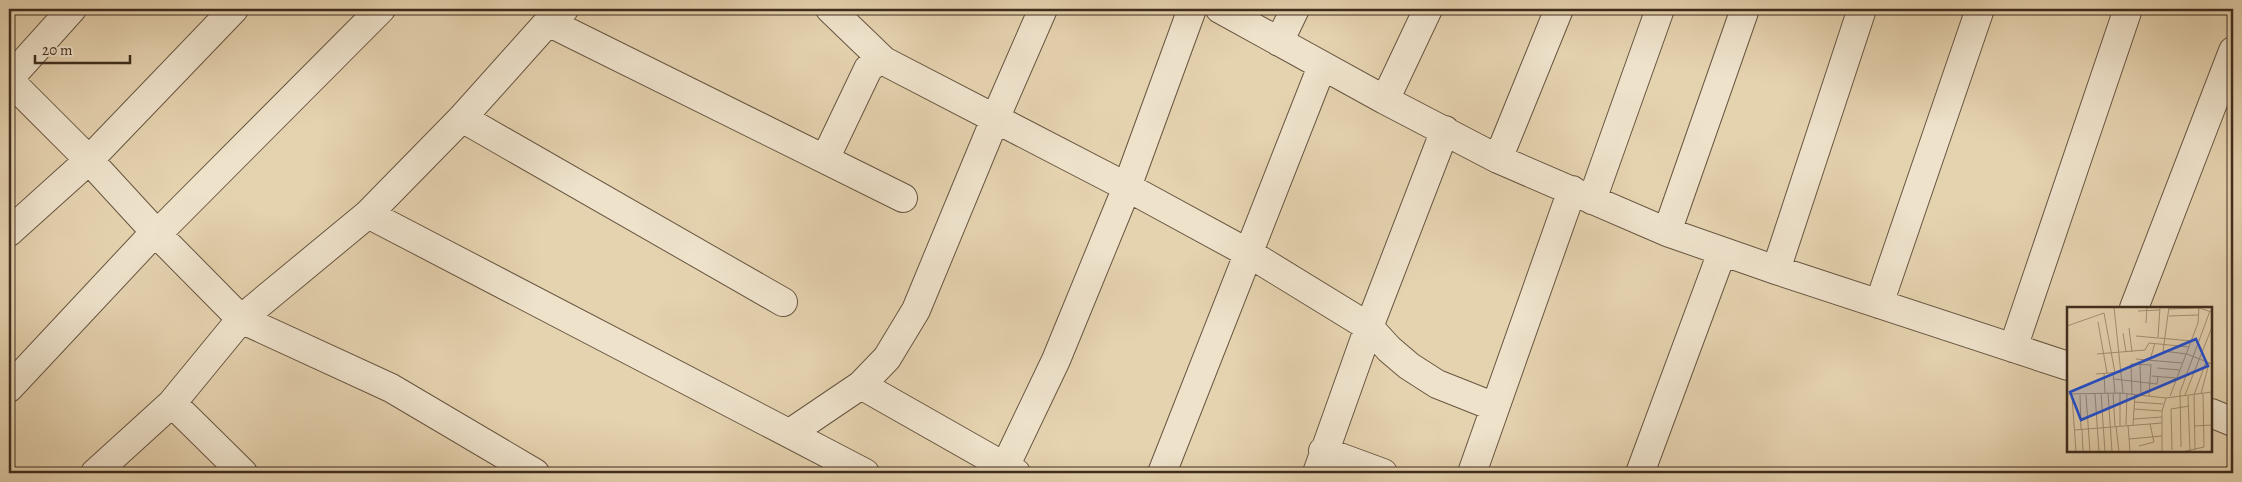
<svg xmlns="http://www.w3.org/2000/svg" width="2242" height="482" font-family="Alegreya,serif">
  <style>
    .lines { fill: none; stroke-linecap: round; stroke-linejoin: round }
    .street-casing { stroke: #685641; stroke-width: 30 }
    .street { stroke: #eee2cb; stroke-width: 28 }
    .inset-road { fill: none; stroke: #a39074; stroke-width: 1 }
    .view { fill: #1d4ed8; fill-opacity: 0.15; stroke: #1d4ed8; stroke-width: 2.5 }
    .inset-edge { fill: none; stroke: #3f2d1c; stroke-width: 2.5 }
  </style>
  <rect width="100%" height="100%" fill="#e5d2af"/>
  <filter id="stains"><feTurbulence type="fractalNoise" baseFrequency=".004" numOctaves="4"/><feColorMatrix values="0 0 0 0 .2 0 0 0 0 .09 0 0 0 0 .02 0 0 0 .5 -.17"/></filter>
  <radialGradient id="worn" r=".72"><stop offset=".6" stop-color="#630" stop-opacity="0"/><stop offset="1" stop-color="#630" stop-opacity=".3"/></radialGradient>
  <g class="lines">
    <defs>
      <path id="street" d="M830,9l54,52
        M1220,9l165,91 113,59 169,73 109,38 292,96
        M548,22l355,176
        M1279,42l16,-33
        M9,79l63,-70
        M9,80l80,80 68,74 84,85 150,69 144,85
        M1385,100l43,-91
        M462,118l321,184
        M825,159l43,-90 10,-9 6,1 243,126 123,67 119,73 20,22 20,17 28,18 58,23
        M1498,159l61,-150
        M1592,200l68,-191
        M368,214l497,259
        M9,232l80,-72 145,-151
        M1667,232l78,-223
        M1776,270l86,-261
        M1879,304l101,-295
        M2134,308l99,-257
        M2013,348l115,-339
        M861,385l155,88
        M9,388l146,-156 2,2 224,-225
        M172,403l71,70
        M2211,413l22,9
        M790,433l71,-48 26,-27 29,-48 79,-191 48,-110
        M1323,451l60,22
        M95,473l77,-70 69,-84 127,-105 94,-96 86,-96 16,-13
        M1002,473l54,-113 71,-173 65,-178
        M1162,473l160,-407
        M1317,473l52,-146 76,-197
        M1472,473l100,-283
        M1640,473l82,-221"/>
    </defs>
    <use href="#street" class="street-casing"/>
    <use href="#street" class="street"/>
  </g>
  <g transform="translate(2067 307)">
    <rect width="145" height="145" fill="#e5d2af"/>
    <path class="inset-road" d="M47,0l9,86M102,0l-6,44 24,3 25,10M102,2l30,-1 13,4M71,4l22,-1M102,9l29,-1M31,15l9,51M79,16l1,-16M0,19l37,-13 11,60M62,21l3,24M56,26l3,19M69,29l56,5M91,30l2,-30M30,47l48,-4 4,-7 40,4M69,52l46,4M83,53l5,-17M73,56l1,32M90,61l22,2M37,66l1,20M46,66l2,20M29,67l26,-2M85,69l24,2M47,72l43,5 1,-7M34,86l4,59M41,86l4,59M46,86l2,33M53,86v33M0,87l53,-1 46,5M28,87l4,58M65,87l-1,-30 19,1M134,87l8,-31M13,88l1,34M19,88l4,57M118,88l27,-68M5,89l4,56M82,89l2,-32M103,89l28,-73 1,-16M121,89l2,55M67,95l29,2M67,102l28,2M67,112l28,-2M59,118l1,-32M61,118l2,27M66,118l2,-31M49,119l3,26M127,119l18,-1M15,122l1,23M8,123l87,-7M62,132l33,-3M72,139l15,-4 -4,-18M114,140l-1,-55 30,-81M105,143l-1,-41 18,-3M128,143l-1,-55 12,-33M95,145v-41l4,-13 46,-6M115,145l22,-5 -1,-53"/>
    <path class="view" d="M129,32l12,27 -127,54 -11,-28z"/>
    <rect width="145" height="145" class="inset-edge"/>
  </g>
  <rect width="2242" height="482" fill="none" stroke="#e5d2af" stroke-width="30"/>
  <rect x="10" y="10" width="2222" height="462" fill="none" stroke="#3f2d1c" stroke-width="2.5"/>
  <rect x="15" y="15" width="2212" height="452" fill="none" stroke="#3f2d1c"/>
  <path d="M35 55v8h95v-8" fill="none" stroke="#3f2d1c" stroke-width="2.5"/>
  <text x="42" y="55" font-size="15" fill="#3f2d1c" stroke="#eee2cb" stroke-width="4" paint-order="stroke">20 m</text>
  <rect width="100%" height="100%" filter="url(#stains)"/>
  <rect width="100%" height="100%" fill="url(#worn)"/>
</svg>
